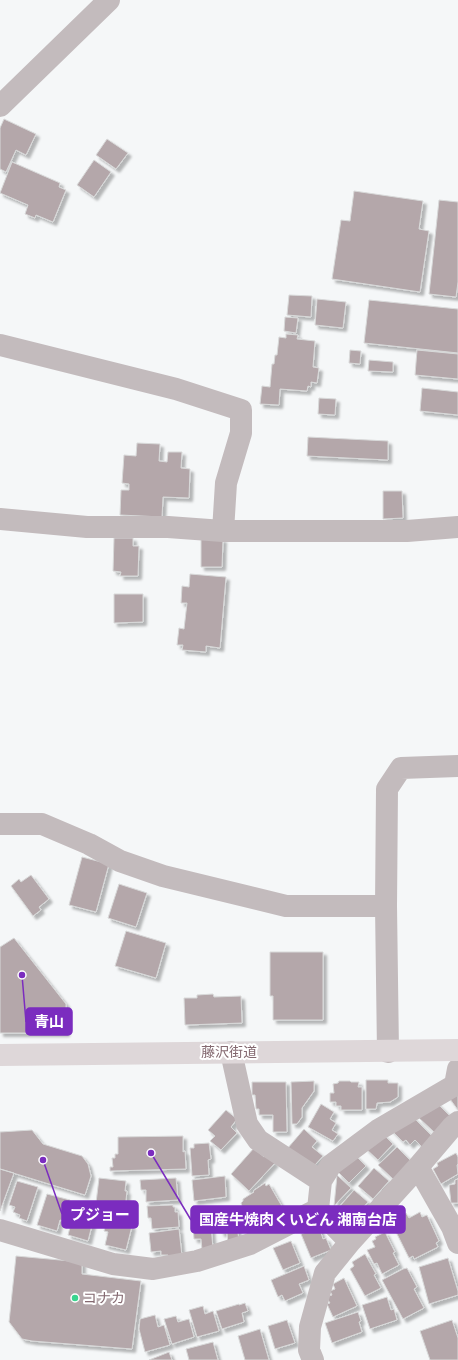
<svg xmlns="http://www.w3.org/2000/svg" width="458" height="1360" font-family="'Fira Sans Condensed','Noto Sans JP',sans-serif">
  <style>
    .building { fill: #b4a7aa; stroke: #d8d9d9; filter: url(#shadow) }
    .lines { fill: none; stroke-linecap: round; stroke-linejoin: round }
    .minor { stroke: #c3bbbd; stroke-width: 22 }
    .highway { stroke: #ded7d9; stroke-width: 22 }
    .poi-dot { fill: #39d48e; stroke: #fff; stroke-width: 1.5 }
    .labels { text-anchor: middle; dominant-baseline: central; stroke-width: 4; stroke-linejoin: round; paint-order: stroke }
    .street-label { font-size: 14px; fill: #846970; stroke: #fff }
    .poi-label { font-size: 14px; fill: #846970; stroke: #fff; text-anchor: start }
    .leader { fill: none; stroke: #7b2cbf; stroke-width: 1.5 }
    .callout-dot { fill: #7b2cbf; stroke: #fff; stroke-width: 1.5 }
    .callout { fill: #7b2cbf; stroke: #7b2cbf; stroke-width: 1.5 }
    .callout-label { font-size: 15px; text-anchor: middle; font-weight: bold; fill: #fff }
  </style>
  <defs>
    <filter id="shadow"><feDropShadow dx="3.5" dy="3.5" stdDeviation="1" flood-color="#0004"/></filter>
  </defs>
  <rect width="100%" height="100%" fill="#f5f7f8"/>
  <path class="building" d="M4,119l32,15 -10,21 -10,-5 -10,22 -6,-3v-41z
    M107,139l21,14 -12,16 -20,-14z
    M94,160l17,12 -17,25 -17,-12z
    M12,162l48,21 -1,4 7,3 -13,32 -17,-7 -1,3 -10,-4 3,-9 -28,-12z
    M354,191l69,10 -4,28 10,2 -9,61 -88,-13 9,-59 9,1z
    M439,200l19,2v80l-2,15 -27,-3z
    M289,295l23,1 -1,21 -24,-2z
    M317,299l29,3 -3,26 -28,-3z
    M369,300l89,9v44l-94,-10z
    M285,317l13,1 -2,15 -12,-2z
    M286,334l12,1 -1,4 18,2 -2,26 6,1 -2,15 -6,-1v5l-3,-1 -1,5 -27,-2 -1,16 -19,-1 2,-18 8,1 2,-23h2l1,-9h2l2,-18 7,1z
    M350,350l11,1 -1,13 -11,-1z
    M417,350l41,4v25l-43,-4z
    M369,360l24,2v10l-25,-1z
    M422,388l36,4v23l-38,-4z
    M319,398l17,1 -1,16 -17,-1z
    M308,437l80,4v19l-81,-4z
    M137,443l23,1 -1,17 8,1 1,-10h14l-1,16 9,1 -1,29 -26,-1 -1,20 -42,-2 1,-25h8v-6l-7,-1 2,-28 12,1z
    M383,491h19l1,27 -20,1z
    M114,538h19v8h6l-1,30h-18l1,-4 -8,-1z
    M201,539h22l-1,28h-21z
    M190,574l36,3 -6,71 -14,-2v6l-24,-2 1,-5h-6l2,-17 5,1 3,-26h-6l1,-17 7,1z
    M114,594h29v28l-29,1z
    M82,857l27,7 -13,48 -27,-7z
    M31,875l18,24 -10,8 2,3 -8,6 -22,-30 8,-7 2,3z
    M119,884l28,9 -11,34 -28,-9z
    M126,931l40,12 -10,35 -41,-12z
    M14,938l52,66v29h-66v-86z
    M270,952h53v68h-50v-24h-3z
    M213,994l1,3 27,-1 1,27 -57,2 -1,-27h13v-3z
    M366,1080h22v3h10v14l-8,5 -13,1 -1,6h-10z
    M314,1081v10l-12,17v9l-5,7h-5l-1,-42z
    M339,1081h11l1,1h8l-1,5h4v23h-21v-4h-5v-4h-6v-9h4l-1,-9 5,-1z
    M252,1082h34l1,50h-14v-17h-14v-6h-3l-1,-14h-3z
    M458,1088v22l-11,-15z
    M435,1101l15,15 -16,16 -15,-14z
    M321,1104l13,8 -4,7 6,4 -4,7 6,4 -5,7 -25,-14z
    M226,1110l11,9 -6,8 6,6 -16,17 -11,-9 5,-5 -7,-6z
    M411,1115l22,22 -10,11 -8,-8 -5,5 -4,-5 -3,2 -13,-13z
    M304,1129l13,12 -5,6 11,9 -8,9 -28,-16z
    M32,1130l11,14 39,12 6,8 3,12 -6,19 -85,-26v-37z
    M381,1132l12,12 -15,16 -13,-12z
    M183,1136v16l2,-1 1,18 -76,2v-4h3l-1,-9h3v-4h3v-17z
    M209,1143l2,16 -3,1 1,15 -17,1 -2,-28h4v-4z
    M397,1147l14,14 -18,18 -15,-14z
    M254,1148l10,9 2,-2 9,8 -26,28 -18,-17z
    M456,1153l2,4v7l-1,1 1,9 -17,10 -8,-15 5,-3 -1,-3z
    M355,1155l11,11 -17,17 -11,-11z
    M374,1168l15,13 -16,18 -15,-13z
    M0,1169l14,4 -14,38z
    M337,1175l14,13 -17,18z
    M225,1176l1,21 -32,4 -2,-21z
    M99,1178l27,3 -1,10h2l-2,18 -16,-2 1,-2 -14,-2z
    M176,1178l2,22 -32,2v-12h-5l-1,-10z
    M458,1179v24h-7l-2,-18 6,-1v-4z
    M17,1181l21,6 -11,34 -8,-3 1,-3 -7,-3 2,-5 -6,-2z
    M265,1183l1,3 3,-2 18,31 -23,15 -3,-4 -10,6 -10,-29 2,-2v-2l11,-7 -1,-1z
    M354,1190l14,12 -18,20 -9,-8 3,-4 -4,-4z
    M47,1194l23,6 -6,21 -4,-1 -3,11 -20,-6z
    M76,1204l20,5 -8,32 -20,-6z
    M173,1205v2h2v5h3l1,15 -27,2 -1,-11h-3l-1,-12z
    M234,1207l5,33 -11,5 -1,-12h-6l-4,-23z
    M109,1210l20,6 -2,9 5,1 -6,24 -21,-5 3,-13 -4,-1z
    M420,1212l2,5 5,-2 12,26 -3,2 2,4 -24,12 -1,-3 -4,2 -18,-36 4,-2 -1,-1 12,-6 3,5z
    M210,1213l3,36 -11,1 -1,-11h-7l-2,-25z
    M319,1227l4,12 3,-1 5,12 -20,8 -10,-24z
    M179,1229l3,27 -14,2v-3h-7v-4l-10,1 -2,-19z
    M385,1232l10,20 -2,1 6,12 -17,9 -5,-11 -3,1 -7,-14 8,-3 -3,-6 4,-2 -1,-2z
    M291,1241l9,22 -17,7 -10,-22z
    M365,1254l11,20 -2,1 7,13 -16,8 -15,-27 4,-3 -2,-4z
    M16,1256l66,6v12l59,7 -9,68 -100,-8 -10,-2 -13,-17z
    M448,1258l10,33v4l-29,9 -10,-37z
    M304,1266l5,14 -10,4 4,9 -18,8 -3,-6 -4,2 -7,-17z
    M407,1268l10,19 -3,2 10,19 -21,11 -21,-39 21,-11z
    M344,1278l13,28 -24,11 -6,-13 3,-1 -4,-6 6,-2 -2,-4 5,-2 -2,-5z
    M387,1297l4,13 3,-1 3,11 -27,9 -8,-24z
    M245,1303l3,8 -6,2 2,9 -22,7 -6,-18 23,-7v1z
    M203,1306l2,8 8,-3 6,20 -22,6 -8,-27z
    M358,1312l3,9 -2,1 3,10 -30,11 -7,-20z
    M155,1315l3,12 6,-2 6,20 -25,7 -6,-23 1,-10z
    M176,1316l2,6 11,-3 5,18 -22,7 -8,-25z
    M287,1320l8,23 -20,6 -7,-23z
    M452,1320l6,18v22h-28l-10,-29z
    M260,1329l9,31h-24l-7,-24z
    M213,1342l5,18h-29l-3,-11z
    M169,1352l3,8h-23z"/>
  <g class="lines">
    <path class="minor" d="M0,106l109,-106
      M0,345l176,44 65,21v23l-15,50 -3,48
      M0,519l87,8h81l55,4h184l51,-4
      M0,824h42l47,20 31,17 43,15 123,30h100l1,-117 14,-21 57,-2
      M386,906l2,146
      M231,1052l16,72 11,16 63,41
      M418,1167l34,60 6,16
      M318,1209l3,-28 10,-16 47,-35 77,-45 3,-16
      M318,1209l32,33
      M0,1230l113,34 40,5 44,-8 53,-17 68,-35
      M313,1360l-4,-10 1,-23 15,-54 25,-31 68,-75 35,-41 5,-4"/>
    <path class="highway" d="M0,1055l458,-5"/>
  </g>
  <circle class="poi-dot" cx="75" cy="1298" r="4"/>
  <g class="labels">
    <g class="street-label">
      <text x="229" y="1052">藤沢街道</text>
    </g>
    <g class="poi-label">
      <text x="83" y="1298">コナカ</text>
    </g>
  </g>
  <path class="leader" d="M22 975L26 1022M43 1160L62 1214M151 1153L191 1220"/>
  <g class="callout-dot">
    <circle cx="22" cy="975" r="4"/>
    <circle cx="43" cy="1160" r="4"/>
    <circle cx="151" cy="1153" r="4"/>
  </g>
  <g class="callout">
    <rect x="26" y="1008" width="46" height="27" rx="4"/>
    <rect x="62" y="1201" width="76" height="27" rx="4"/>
    <rect x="191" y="1206" width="214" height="27" rx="4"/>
  </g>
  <g class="callout-label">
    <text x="49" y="1027">青山</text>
    <text x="100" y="1220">プジョー</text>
    <text x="298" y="1225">国産牛焼肉くいどん 湘南台店</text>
  </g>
</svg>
